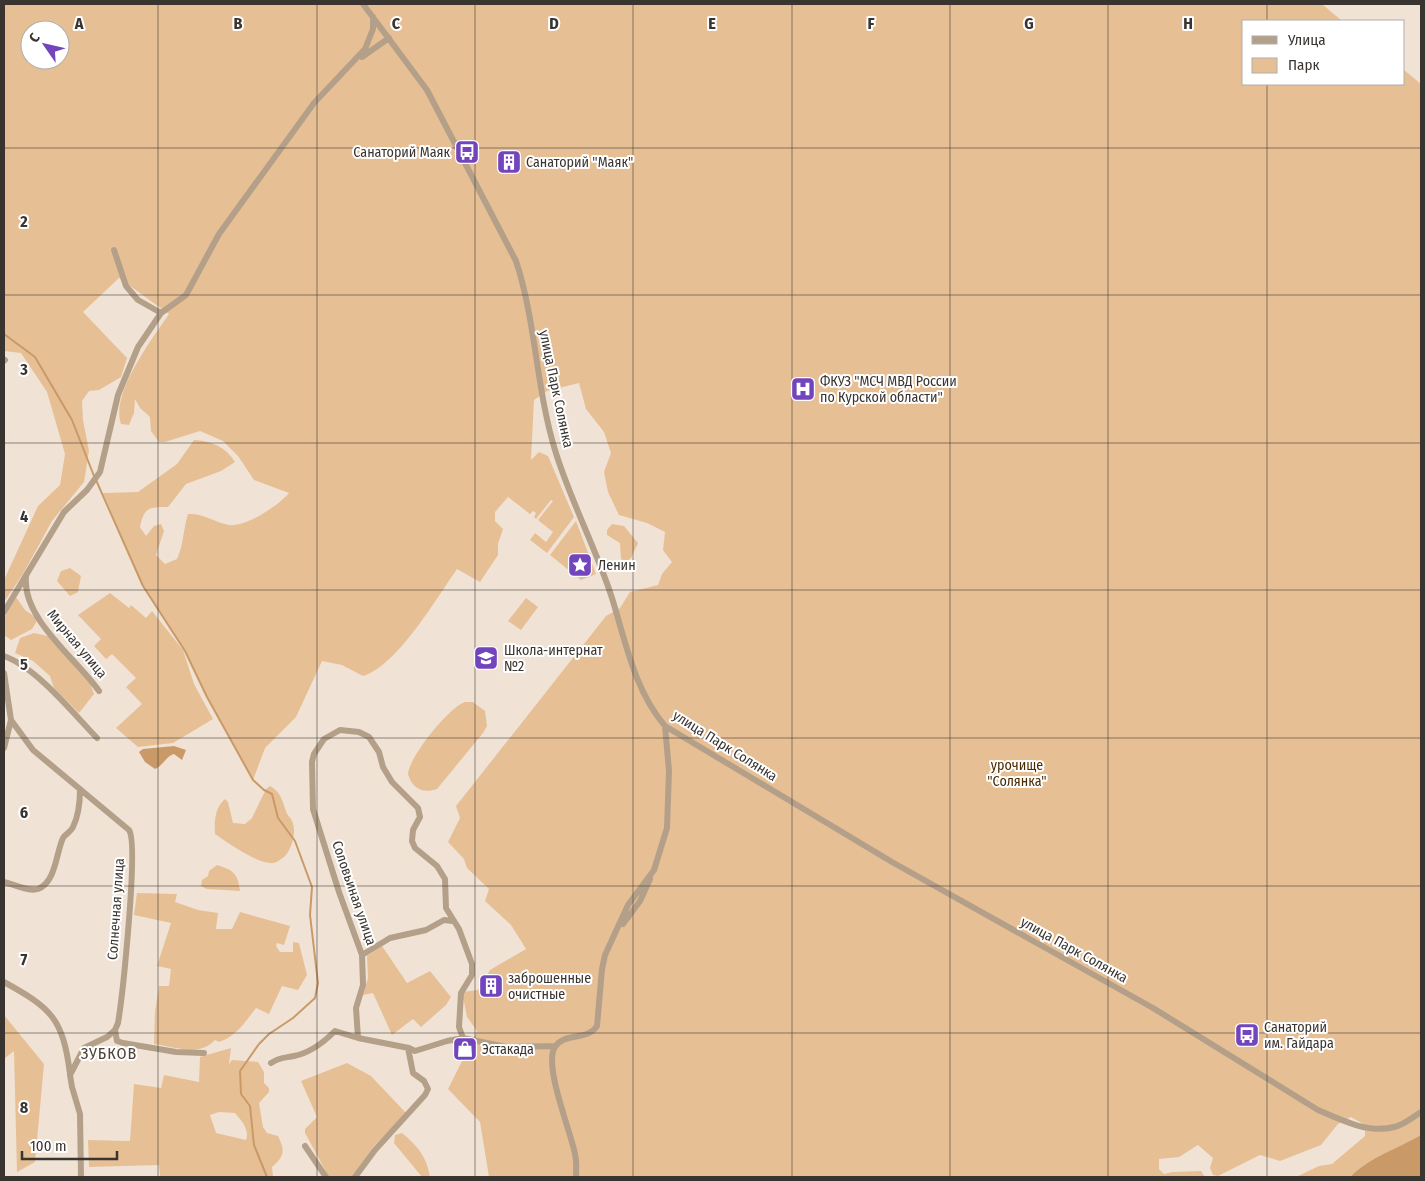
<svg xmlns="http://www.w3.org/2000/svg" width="1425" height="1181" font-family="'Fira Sans Condensed',sans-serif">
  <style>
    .green { fill: #e7bf95; fill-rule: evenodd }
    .water { fill: #c99a67 }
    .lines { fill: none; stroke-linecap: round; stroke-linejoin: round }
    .stream { stroke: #c99a67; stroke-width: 2 }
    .minor { stroke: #b49f89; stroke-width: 6 }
    .grid { fill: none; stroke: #39342f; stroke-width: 1; stroke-opacity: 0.55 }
    .labels { text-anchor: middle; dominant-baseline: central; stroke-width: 4; stroke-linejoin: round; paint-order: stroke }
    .poi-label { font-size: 14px; fill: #39342f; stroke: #fff; text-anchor: start }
    .street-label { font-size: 14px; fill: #39342f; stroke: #fff }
    .park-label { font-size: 14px; fill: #492a00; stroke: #fff }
    .quarter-label { font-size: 16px; letter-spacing: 1px; fill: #4d4338; stroke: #fff }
    .grid-label { font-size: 16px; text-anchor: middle; font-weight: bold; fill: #39342f; stroke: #fff; stroke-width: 4; stroke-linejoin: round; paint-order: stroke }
  </style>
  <rect width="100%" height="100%" fill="#f0e3d6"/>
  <path class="green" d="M4,4h1318l20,17h-98v63h160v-14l17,14v1051c-24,15 -50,22 -71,42h-54l23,-11 13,-2 33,-28v-11l-14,-8 -13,7 -17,21 -41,16 -20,-6 -42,21 -5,-1 -3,-7 3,-10 -15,-13 -19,12 -20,2v10l5,5 8,-2 29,-1 4,6h-716l-9,-55 -32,-33 29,-58 -10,-14 -5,-25 16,-2 12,-20 36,-21 -15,-24 -26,-24 4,-12 -22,-21 -3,-9 -16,-17 12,-24 -4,-12 150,-190 14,-8 10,-16 28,-7 4,-11 10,-12 -9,-12 2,-18 -18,-9 -28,-8 -11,-23 -4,-20 7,-19 -7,-21 -18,-23 -7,-26 -32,8 -13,9 -3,60 8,-8 9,4 26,61 -27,36 -17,-13 5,-7 11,9 7,-10 -15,-12 15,-19 -2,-1 -15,19 -2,-2 2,-4 -3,-2 -3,3 -22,-17 -13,15v9l8,8 -5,15v11l-18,27 -23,-13c-21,30 -60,97 -94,107l-21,-11 -20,-4 -26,56 -31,31 -12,32 -46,-83 -22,-46 -42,-65 -40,-93 35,-1 39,-28 17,-24c18,1 32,7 41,22l-14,9 -35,13 -18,23c-19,0 -24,0 -28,20l6,9 8,-10 7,-2 3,7 -8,24 9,9 12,-5c7,-15 6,-30 11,-45 15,-1 26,8 41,11 17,2 49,-19 60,-32l-35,-13 -16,-24 -15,-15 -23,-10 -35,11h-6l-8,-11 -1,-14 -10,-9 -5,-9 -1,14 -5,12 -8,-1c-11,-30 31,-85 48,-110l-50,-36 -36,34 44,46 -6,19 -22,13 -10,1 -7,10 1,19 6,31 -5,31 -32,39 -29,53 -19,28v-22l34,-74 22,-21 5,-31 -18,-62 -26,-39 -17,-2zM30,30h30v30h-30z
    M576,521l20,53 -15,6 -31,-25z
    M612,524l12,2 14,17 -7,15 -5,4 -5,-3 -1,-16 -13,-8v-5z
    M70,568l11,8 -3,16 -8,4 -13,-15 4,-10z
    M110,593l19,15 2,-3 15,13 6,-7 31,39 11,34 19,35 -40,24 -35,4 -22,-19 26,-24 -16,-17 10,-9 -24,-24 -6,5 -12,-13 7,-7 -23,-24z
    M16,597l9,13 13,9 -6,10 -21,11 -7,-5v-17z
    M526,598l12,9 -17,23 -13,-9z
    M34,633l14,3 42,47 4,11 -15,19 -25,-25 -4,-12 -17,-15 -18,-8 5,-15z
    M465,702h8l12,9 2,15 -4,7 -46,56c-15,5 -25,-1 -29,-15 1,-17 41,-67 57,-72z
    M270,786c11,6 12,14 16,25 1,5 5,6 6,10 5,11 0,28 -8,36 -4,3 -9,7 -14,6 -15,-1 -42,-20 -55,-29 -1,-12 0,-27 10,-35l3,3 5,21 12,1 7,-6 14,-29z
    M217,865c16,5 21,8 23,26l-33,-2 -6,-3 1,-6 6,-4 1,-5z
    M137,893l40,1 -2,8 23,8 20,3 -2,16h16l8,-17 50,14 -6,19 -7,-2 -1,3 4,6h13v-10l6,1 8,32 -9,15 -16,-4 -13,28 -13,-6c-11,14 -19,28 -37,34l-4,-2c-15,17 -40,7 -61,4l1,-32 4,-26h10l2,-17 -14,-3 14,-43 -37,-8z
    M382,946l25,37 23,-12 21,26 -5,8 -25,22 -8,-8 -21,16 -19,-42 -10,2 5,-17 -1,-22z
    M4,1015l40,49 -9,98 -18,10 -3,-121 -10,8z
    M231,1048l-2,16 3,-4 26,2 6,10v11l5,5v4l-10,11 4,24 4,6 11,3c7,14 7,20 -6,31l1,10h-113l-1,-12 -70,2 -1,-27 42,1 4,-57 27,4 3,-13 35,7 1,-25zM219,1112l16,1c6,7 15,17 11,27l-30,-7 -6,-18z
    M347,1063l24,13 35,37 -32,33 -22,31h-23l-24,-44v-4l12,-12 -16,-36z
    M402,1133c15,12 25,24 28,44h-8l-28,-34 1,-8z"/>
  <path class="water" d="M174,746l12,4 -4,10 -8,-6c-8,2 -11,12 -19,15l-10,-7 -6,-10 4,-3z
    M1421,1135v42h-71c20,-20 47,-28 71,-42z"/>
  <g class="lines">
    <path class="stream" d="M4,334l31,23 37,63 22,56
      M96,480l47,106 42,65 22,46 46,83 11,10 8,4 6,24 17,23 17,46 -2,28 8,68 -3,15 -22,20 -24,16 -10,10 -19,27 1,23 9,12 4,39 13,32"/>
    <path class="minor" d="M363,4l64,86 89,171c20,61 20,127 39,189 15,50 41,98 57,148 14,45 22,91 53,128l227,136 261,146 165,102c23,10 51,24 76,17 10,-2 19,-10 27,-15
      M362,57l27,-19
      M114,250l12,36 12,14 23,13
      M4,361l1,-1
      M26,577c-4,42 51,82 73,114
      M4,612l60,-100 23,-22 13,-18 18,-77 20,-48 23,-34 25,-18 33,-61 95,-131 51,-54 8,-20v-12
      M4,656c33,12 68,56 93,82
      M4,673l7,47 22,30 96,80c10,14 -7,169 -11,193l-3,7 -8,7 -23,11 -14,27 2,12 8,27 1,63
      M4,748l7,-28
      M4,882c9,2 25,10 34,7 18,-7 18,-36 25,-51 2,-4 8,-6 10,-11 6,-12 7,-26 7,-38
      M623,924l17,-23 10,-22
      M362,955l28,-17 36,-8 18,-10 8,1
      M4,982c47,26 59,36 66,92
      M115,1030l2,11 6,2 53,9 28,1
      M358,1038l51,10 6,3 32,-10 16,-3 43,9 49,-1
      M271,1063c9,-6 13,-5 23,-7 16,-3 30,-14 41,-25l23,7 -2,-30 7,-23 -1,-30 -23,-63 -26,-83 -1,-47 2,-8 10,-15 16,-9 19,2 10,5 10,15 4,15 9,15 26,26 2,9 -7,13 -1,11 3,7 22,18 8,13 1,29 13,21 13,35v11l-11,18 -2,34 4,11
      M305,1146l21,31
      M355,1177l20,-27 50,-55 3,-6 -4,-8 -11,-8 -5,-25
      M576,1177c0,-7 1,-15 -1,-23 -4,-22 -32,-89 -20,-107 9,-15 33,-6 42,-21l5,-57 3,-14 23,-50 26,-35 13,-42 2,-57 -4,-45"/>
  </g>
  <path class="grid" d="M158,4v1173M317,4v1173M475,4v1173M633,4v1173M792,4v1173M950,4v1173M1108,4v1173M1267,4v17M1267,84v1093M4,148h1417M4,295h1417M4,443h1417M4,590h1417M4,738h1417M4,886h1417M4,1033h1417"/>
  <defs>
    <symbol id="bus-square" viewBox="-11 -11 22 22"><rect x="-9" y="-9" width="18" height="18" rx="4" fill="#7245bd" stroke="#fff"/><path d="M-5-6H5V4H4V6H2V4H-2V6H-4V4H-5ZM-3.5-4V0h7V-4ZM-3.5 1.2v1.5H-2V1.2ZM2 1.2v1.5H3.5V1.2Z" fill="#fff"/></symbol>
    <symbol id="building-square" viewBox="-11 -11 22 22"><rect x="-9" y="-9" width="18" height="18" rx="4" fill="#7245bd" stroke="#fff"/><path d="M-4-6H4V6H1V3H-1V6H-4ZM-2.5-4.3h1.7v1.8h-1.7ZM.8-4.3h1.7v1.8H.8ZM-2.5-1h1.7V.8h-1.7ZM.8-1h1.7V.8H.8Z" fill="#fff"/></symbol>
    <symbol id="hospital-square" viewBox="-11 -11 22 22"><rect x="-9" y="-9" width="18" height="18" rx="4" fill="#7245bd" stroke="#fff"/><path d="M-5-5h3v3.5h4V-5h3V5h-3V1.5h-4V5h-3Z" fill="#fff"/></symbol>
    <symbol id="sight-square" viewBox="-11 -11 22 22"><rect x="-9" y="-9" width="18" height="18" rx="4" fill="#7245bd" stroke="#fff"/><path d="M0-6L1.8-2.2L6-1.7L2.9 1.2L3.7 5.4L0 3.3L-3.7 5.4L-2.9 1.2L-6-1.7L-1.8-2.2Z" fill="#fff"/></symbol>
    <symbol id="school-square" viewBox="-11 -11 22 22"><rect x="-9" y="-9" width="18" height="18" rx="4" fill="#7245bd" stroke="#fff"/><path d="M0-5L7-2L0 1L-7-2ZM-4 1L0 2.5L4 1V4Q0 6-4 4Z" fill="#fff"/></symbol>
    <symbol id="shop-square" viewBox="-11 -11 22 22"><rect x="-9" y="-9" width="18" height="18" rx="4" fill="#7245bd" stroke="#fff"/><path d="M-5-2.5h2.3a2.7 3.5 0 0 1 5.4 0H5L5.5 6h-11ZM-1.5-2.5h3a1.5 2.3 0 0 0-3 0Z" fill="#fff"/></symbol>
  </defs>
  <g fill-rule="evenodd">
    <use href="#bus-square" x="453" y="138" width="28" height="28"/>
    <use href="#building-square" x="495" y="148" width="28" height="28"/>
    <use href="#hospital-square" x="789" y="375" width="28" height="28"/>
    <use href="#sight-square" x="566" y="551" width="28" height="28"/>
    <use href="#school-square" x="472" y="644" width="28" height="28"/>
    <use href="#building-square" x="477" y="972" width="28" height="28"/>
    <use href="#bus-square" x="1233" y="1021" width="28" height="28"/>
    <use href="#shop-square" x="451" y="1035" width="28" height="28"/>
  </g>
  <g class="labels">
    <g class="poi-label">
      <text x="450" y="152" text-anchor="end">Санаторий Маяк</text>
      <text x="526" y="162">Санаторий "Маяк"</text>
      <text x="820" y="381">ФКУЗ "МСЧ МВД России<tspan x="820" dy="16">по Курской области"</tspan></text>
      <text x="598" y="565">Ленин</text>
      <text x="504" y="650">Школа-интернат<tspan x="504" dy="16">№2</tspan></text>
      <text x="508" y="978">заброшенные<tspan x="508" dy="16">очистные</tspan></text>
      <text x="1264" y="1027">Санаторий<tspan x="1264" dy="16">им. Гайдара</tspan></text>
      <text x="482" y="1049">Эстакада</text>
    </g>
    <g class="street-label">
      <text transform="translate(556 389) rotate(78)">улица Парк Солянка</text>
      <text transform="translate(77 644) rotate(50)">Мирная улица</text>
      <text transform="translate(725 746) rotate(32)">улица Парк Солянка</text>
      <text transform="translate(354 893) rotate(71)">Соловьиная улица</text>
      <text transform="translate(116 909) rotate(-86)">Солнечная улица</text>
      <text transform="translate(1074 950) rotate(29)">улица Парк Солянка</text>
    </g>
    <g class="park-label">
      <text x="1017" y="765">урочище<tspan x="1017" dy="16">"Солянка"</tspan></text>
    </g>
    <g class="quarter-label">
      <text x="109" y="1053">ЗУБКОВ</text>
    </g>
  </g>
  <g class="grid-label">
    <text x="79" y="29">A</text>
    <text x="238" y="29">B</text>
    <text x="396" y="29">C</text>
    <text x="554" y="29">D</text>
    <text x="712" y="29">E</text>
    <text x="871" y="29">F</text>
    <text x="1029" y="29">G</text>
    <text x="1188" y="29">H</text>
    <text x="24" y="227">2</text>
    <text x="24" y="375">3</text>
    <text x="24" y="522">4</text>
    <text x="24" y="670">5</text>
    <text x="24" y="818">6</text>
    <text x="24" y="965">7</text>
    <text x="24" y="1113">8</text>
  </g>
  <rect width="1425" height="1181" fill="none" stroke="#39342f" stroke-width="10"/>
  <rect x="1242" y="20" width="162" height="65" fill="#ffffff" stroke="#b0aeac"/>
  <rect x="1252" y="36" width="25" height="8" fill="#b49f89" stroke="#b0aeac"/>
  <text x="1288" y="45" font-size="15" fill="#39342f">Улица</text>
  <rect x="1252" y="58" width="25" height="15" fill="#e7bf95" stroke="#b0aeac"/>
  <text x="1288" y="70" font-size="15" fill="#39342f">Парк</text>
  <g transform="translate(45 45) rotate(304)"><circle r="24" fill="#ffffff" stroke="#b0aeac"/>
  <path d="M0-4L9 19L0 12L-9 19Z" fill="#7245bd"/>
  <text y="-8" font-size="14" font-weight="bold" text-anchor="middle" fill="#39342f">С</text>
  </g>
  <path d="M22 1151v8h95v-8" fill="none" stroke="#39342f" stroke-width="2.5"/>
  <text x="30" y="1151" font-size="15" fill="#39342f" stroke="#ffffff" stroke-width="4" paint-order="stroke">100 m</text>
</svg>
